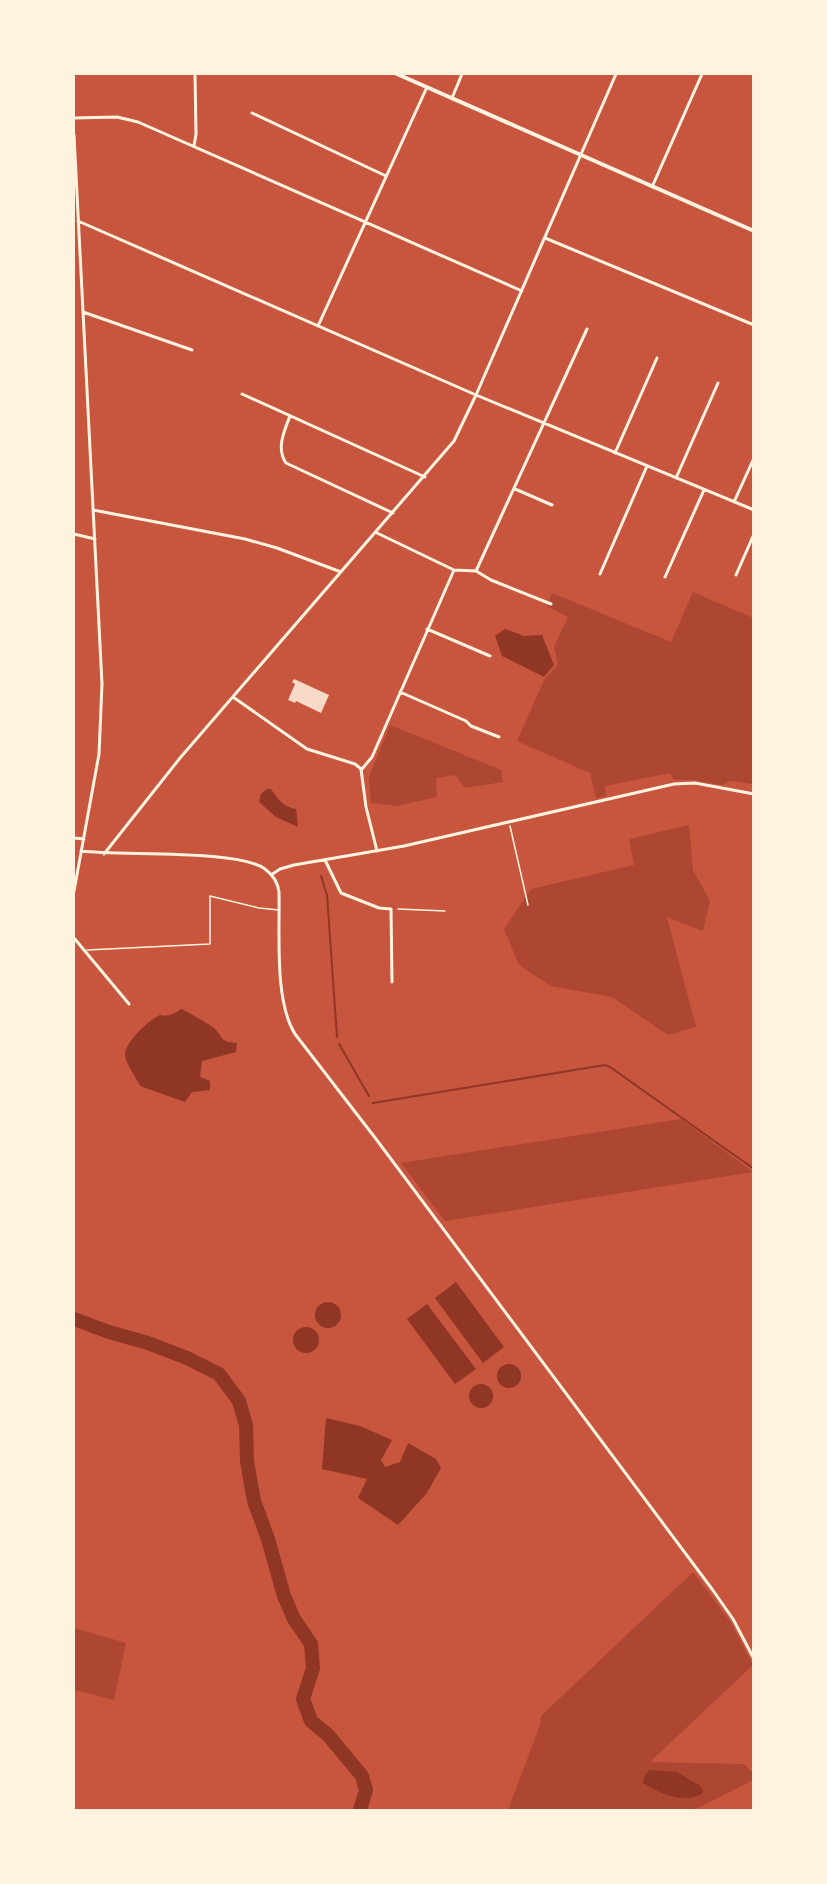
<svg xmlns="http://www.w3.org/2000/svg" width="827" height="1884" font-family="'Source Sans 3',sans-serif">
  <style>
    .green { fill: #ae4732 }
    .water { fill: #8f3625 }
    .lines { fill: none; stroke-linecap: round; stroke-linejoin: round }
    .stream { stroke: #8f3625; stroke-width: 2 }
    .river { stroke: #8f3625; stroke-width: 14 }
    .building { fill: #f7dbc8 }
    .path { stroke: #fff3e0; stroke-width: 1.5 }
    .service { stroke: #fff3e0; stroke-width: 1.5 }
    .minor { stroke: #fff3e0; stroke-width: 3 }
    .tertiary { stroke: #fff3e0; stroke-width: 4 }
  </style>
  <rect width="100%" height="100%" fill="#c8553d"/>
  <path class="green" d="M693,592l60,26v169l-1,-3 -22,-3 -8,4 -31,-5h-17l-4,-7 -65,13 1,10 -10,2 -6,-25 -73,-32 27,-61 14,-15 -4,-18 14,-30 -21,-11 5,-13 119,49z
    M390,725l111,45 2,12 -38,6 -10,-13 -19,3 1,19 -40,9 -26,-3 -2,-26z
    M689,825l4,45 17,31 -7,30 -36,-14 29,110 -28,8 -56,-38 -61,-11 -32,-21 -15,-36 27,-40 103,-24 -5,-26z
    M681,1119l72,53 -308,49 -44,-58z
    M693,1572l37,49 23,44 -103,97 94,2 9,9v7l-59,30h-186l32,-85 1,-9z
    M74,1628l52,15 -12,57 -40,-10z"/>
  <path class="water" d="M505,629l19,7 18,-1 12,30 -10,12 -42,-21 -7,-20z
    M267,789h4c7,10 12,18 25,20l2,18 -22,-10 -17,-15 2,-8z
    M181,1009c4,1 31,17 33,19 10,10 6,14 23,15l-1,9 -34,9 -2,16 10,4v9l-18,2 -7,10 -45,-16c-4,-9 -14,-22 -15,-31 0,-13 24,-35 35,-40 8,2 14,-1 21,-6z
    M456,1282l48,65 -21,16 -48,-65z
    M315 1315a13 13 0 1 1 26 0a13 13 0 1 1-26 0Z
    M427,1304l49,65 -21,15 -48,-65z
    M293 1340a13 13 0 1 1 26 0a13 13 0 1 1-26 0Z
    M497 1376a12 12 0 1 1 24 0a12 12 0 1 1-24 0Z
    M469 1396a12 12 0 1 1 24 0a12 12 0 1 1-24 0Z
    M326,1418l34,8 32,14 -11,20 4,7 15,-5 8,-19 28,16 5,9 -14,25 -29,32 -40,-27 9,-19 -45,-10z
    M649,1770l28,2 22,13 4,5 -1,4c-18,10 -42,0 -59,-11l2,-8z"/>
  <g class="lines">
    <path class="stream" d="M321,876l6,19 10,142
      M339,1044l30,52
      M373,1103l232,-38 5,2 144,102"/>
    <path class="river" d="M74,1319l35,13 39,11 39,15 32,16 20,27 7,24 1,36 7,40 14,38 16,57 10,23 17,25 2,24 -10,31 8,22 17,14 34,41 4,14 -6,20"/>
  </g>
  <path class="building" d="M294,679l35,16 -8,18 -25,-12 -1,2 -7,-3 7,-16 -3,-2z"/>
  <g class="lines">
    <path class="path" d="M510,826l18,79
      M398,909l47,2"/>
    <path class="service" d="M87,950l123,-6v-48l49,12 20,2"/>
    <path class="minor" d="M452,98l10,-24
      M252,113l134,63
      M74,118l43,-1 21,5 384,169
      M74,135l28,549 -3,70 -25,137
      M194,146l2,-12 -1,-60
      M652,187l50,-113
      M78,221l398,174 278,115
      M545,238l209,87
      M83,312l109,38
      M318,326l109,-239
      M242,394l183,83
      M290,416c-6,15 -14,33 -4,47l107,50
      M615,453l42,-95
      M676,478l42,-95
      M515,489l37,16
      M734,502l20,-44
      M93,510l152,29 32,9 64,24
      M377,533l77,37 22,1 111,-242
      M74,534l21,5
      M476,571l15,9 60,24
      M600,574l47,-108
      M736,575l18,-41
      M665,577l39,-87
      M427,629l63,27
      M400,692l66,29 5,5 28,11
      M233,697l74,52 48,15 6,5 5,38 11,44
      M362,769l10,-12 82,-187
      M74,838l10,1
      M81,851c41,5 157,-2 184,18 8,6 13,14 14,23 1,40 -5,109 16,142l81,105 336,450 21,30 21,40
      M104,854l76,-96 274,-317 22,-46 140,-321
      M325,860l16,33 38,15 12,1 1,73
      M271,875l9,-6 14,-4 110,-19 270,-62 21,-1 59,11
      M74,938l55,66"/>
    <path class="tertiary" d="M397,74l357,157"/>
  </g>
  <rect width="827" height="1884" fill="none" stroke="#fff3e0" stroke-width="150"/>
</svg>
